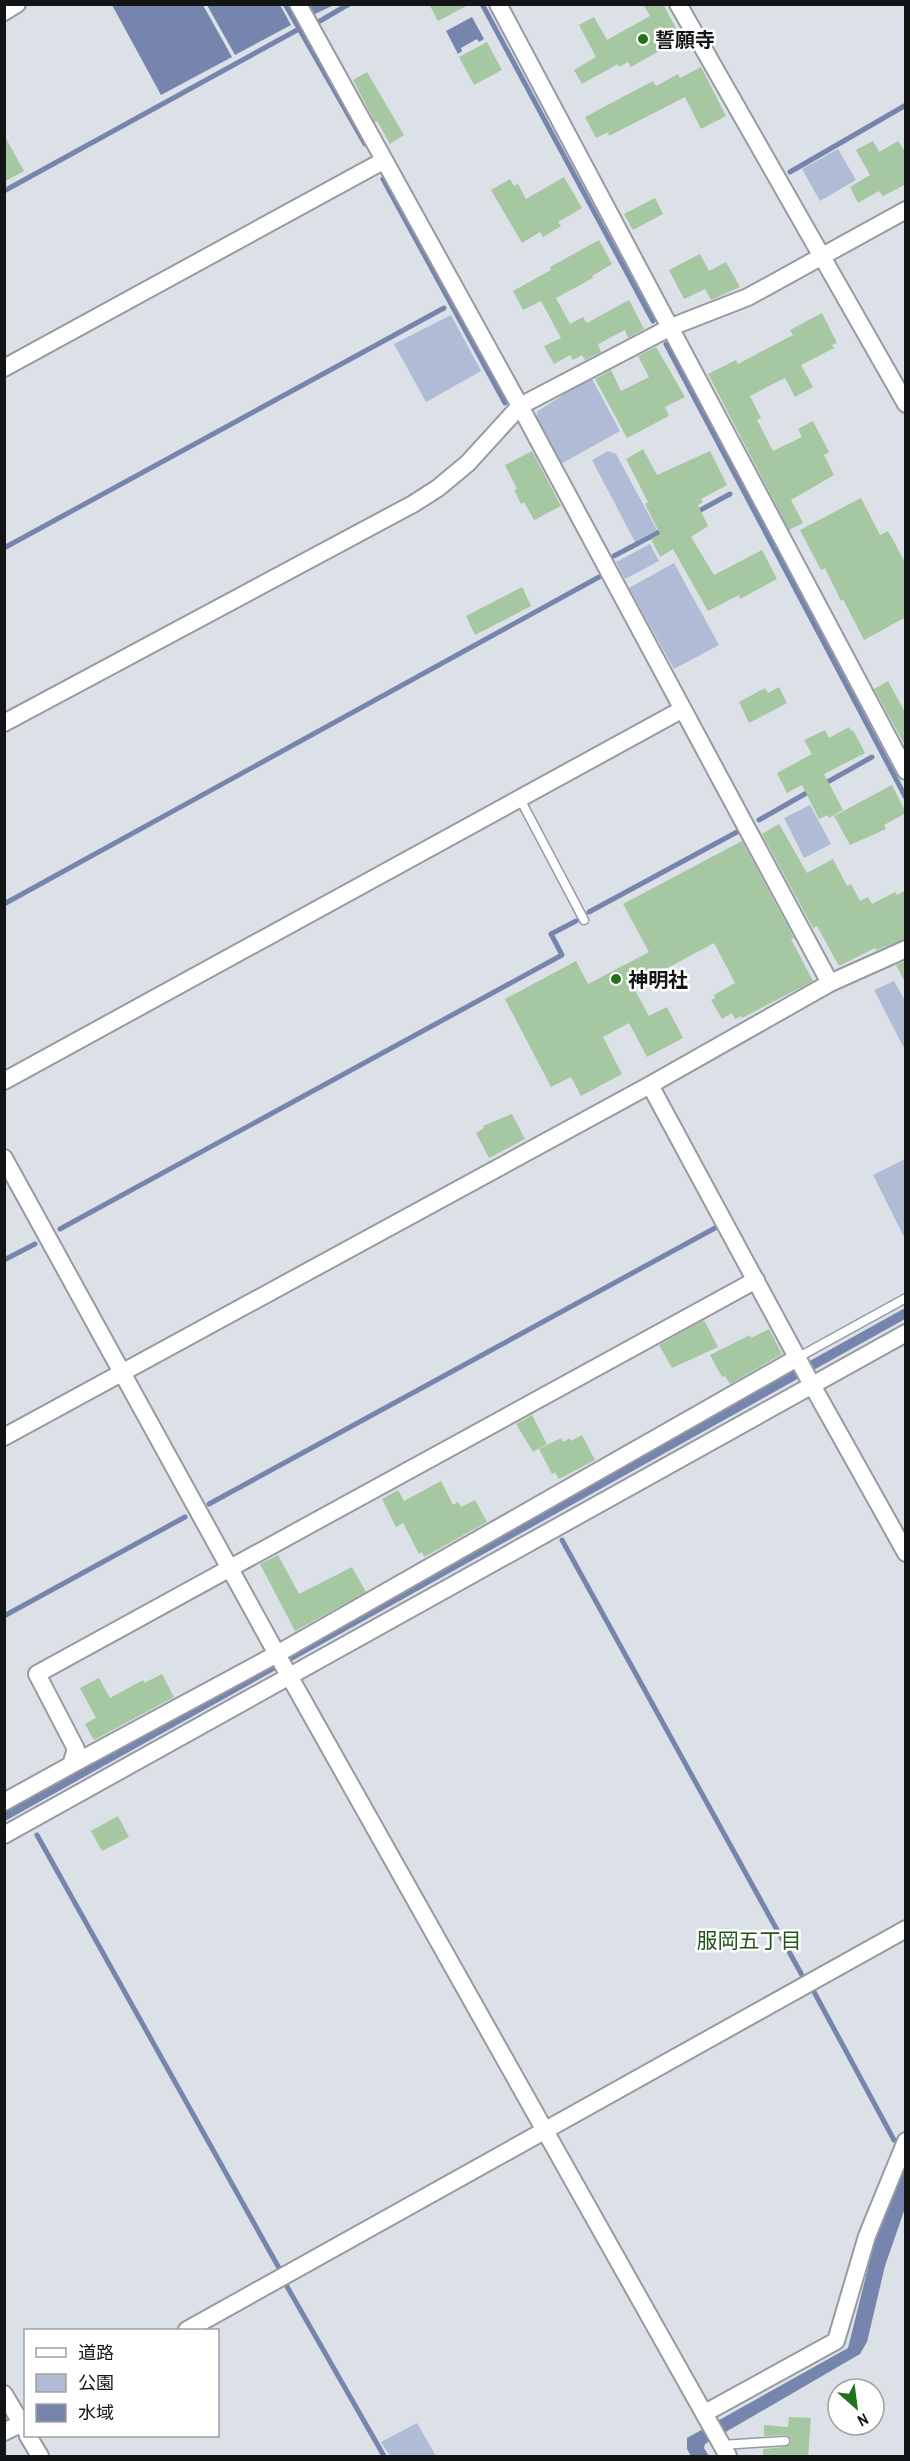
<svg xmlns="http://www.w3.org/2000/svg" width="910" height="2461" font-family="'Archivo Narrow','Noto Sans JP',sans-serif">
  <style>
    .green { fill: #b0bbd6 }
    .water { fill: #7685ad }
    .lines { fill: none; stroke-linecap: round; stroke-linejoin: round }
    .stream { stroke: #7685ad; stroke-width: 5 }
    .building { fill: #a5c7a1 }
    .lane-casing { stroke: #979aa1; stroke-width: 11 }
    .street-casing { stroke: #979aa1; stroke-width: 20 }
    .lane { stroke: #fff; stroke-width: 8 }
    .street { stroke: #fff; stroke-width: 16 }
    .poi-dot { fill: #227219; stroke: #fff; stroke-width: 2 }
    .labels { text-anchor: middle; dominant-baseline: central; stroke-width: 5; stroke-linejoin: round; paint-order: stroke }
    .poi-label { font-size: 20px; font-weight: bold; fill: #131416; stroke: #fff; text-anchor: start }
    .neighbourhood-label { font-size: 21px; fill: #22531c; stroke: #fff }
  </style>
  <rect width="100%" height="100%" fill="#dce0e7"/>
  <path class="green" d="M838,149l18,31 -36,21 -18,-32z
    M451,315l30,56 -55,31 -32,-58z
    M591,377l29,54 -61,34 -24,-45 3,-9z
    M608,451l8,3 41,76 -22,12 -43,-82z
    M650,544l9,17 -34,18 -9,-17z
    M674,563l45,82 -45,24 -45,-81z
    M810,805l21,39 -27,14 -20,-40z
    M894,981l11,20v49l-31,-60z
    M905,1159v80l-32,-64z
    M417,2423l19,33h-46l-9,-14z"/>
  <path class="water" d="M112,5h91l29,52 -71,38z
    M207,5h73l11,20 -56,30z
    M307,5h27l-21,10z
    M472,17l12,22 -5,3 -2,-3 -16,9 1,3 -4,3 -12,-23z
    M905,1308v11l-900,502v-12z
    M905,2164v44l-20,58 -18,76 -7,12 -155,90 -1,4 5,8h-18l-4,-7v-11l161,-90 28,-112z"/>
  <g class="lines">
    <path class="stream" d="M285,4l80,140
      M482,4l171,317
      M320,21l29,-17
      M790,172l116,-67
      M383,179l122,224
      M4,191l295,-162
      M666,344l240,454
      M695,513l35,-19
      M4,548l440,-240
      M614,556l51,-27
      M824,784l48,-27
      M759,820l51,-29
      M4,904l595,-327
      M589,912l148,-80
      M60,1229l502,-274 -11,-21 25,-13
      M4,1260l31,-16
      M209,1504l506,-276
      M562,1540l241,437
      M4,1616l181,-99
      M37,1835l242,433
      M813,1990l81,150
      M285,2283l99,173"/>
  </g>
  <path class="building" d="M429,4h41l-32,17z
    M643,4h20l17,32 -14,8 2,2 -37,21 -3,-5 -9,5 -1,-3 -36,20 -8,-14 22,-13 -17,-32 15,-8 13,23 43,-24z
    M487,42l15,28 -28,15 -15,-28z
    M701,67l25,49 -25,13 -16,-32 -76,39 -1,-4 -12,6 -11,-21 68,-36 3,5 22,-12 2,4z
    M367,72l37,63 -14,9 -13,-23 -2,1 -22,-42z
    M4,135l20,36 -20,11z
    M873,141l6,11 19,-11 8,12v31l-23,12 -4,-5 -21,12 -8,-16 20,-12 -14,-25z
    M564,177l18,31 -24,14 3,4 -18,11 -3,-5 -18,11 -31,-53 19,-11 4,7 4,-2 8,15z
    M655,198l8,16 -30,16 -9,-16z
    M599,240l13,24 -20,12 1,2 -37,20 14,26 13,-7 4,6 42,-23 15,29 -16,9 -3,-8 -27,14 3,8 -16,8 -3,-5 -9,5 -3,-5 -16,9 -10,-18 17,-8 -20,-37 -18,9 -10,-19 38,-21 -1,-3z
    M700,254l9,17 17,-9 14,25 -29,13 -6,-11 -21,10 -15,-29z
    M822,313l15,30 -5,2 2,3 -33,17 12,22 -18,10 -10,-19 -35,18 11,22 -4,2 16,31 29,-14 -4,-8 15,-8 16,31 -5,3 10,20 -43,25 12,23 -14,7 -81,-156 28,-14 2,4 55,-29 -3,-5z
    M656,347l29,50 -20,10 4,9 -42,22 -32,-59 16,-9 10,21 28,-14 -11,-21z
    M643,449l14,26 53,-24 17,34 -26,14 2,3 -5,3 10,21 -17,11 23,38 48,-25 15,29 -37,20 -1,-4 -31,16 -35,-62 -13,8 -9,-18 9,-5 -15,-30 3,-2 -22,-43z
    M532,451l29,55 -27,14 -10,-18 -3,2 -7,-14 3,-1 -12,-24z
    M861,498l19,37 8,-4 18,33v53l-42,23 -21,-41 -2,2 -16,-33 -4,2 -21,-40z
    M522,587l9,19 -56,29 -9,-19z
    M888,681l18,33v33l-32,-58z
    M779,687l8,16 -38,20 -10,-21 26,-14 3,5z
    M849,727l2,4 2,-1 12,23 -41,21 19,36 -14,8 -2,-3 -8,4 -17,-34 -15,8 -10,-20 35,-19 -8,-14 21,-10 4,8z
    M892,785l14,28 -22,12 2,4 -36,16 -16,-29z
    M779,824l28,49 26,-14 14,27 4,-2 9,17 8,-4 4,7 23,-12 2,3 9,-5v49l-30,11 -1,-2 -36,18 -22,-40 -4,2 -51,-94z
    M742,841l52,97 -3,1 22,42 -71,37 -1,-2 -6,3 -3,-6 -10,6 -11,-19 4,-2 -1,-3 21,-12 -21,-40 -56,30 -2,-4 -25,14 18,33 18,-9 16,31 -36,19 -18,-34 -26,14 19,37 -41,22 -10,-19 -20,10 -46,-88 71,-38 12,23 61,-32 -26,-48z
    M906,961v23l-10,-19z
    M512,1114l13,25 -36,19 -13,-25 8,-5 -1,-2z
    M704,1320l14,27 -46,21 -13,-23z
    M769,1329l13,25 -52,30 -5,-8 -3,1 -12,-22 40,-20 1,3z
    M532,1415l15,29 -14,8 -17,-28z
    M582,1435l13,25 -36,19 -4,-7 -3,2 -13,-25 22,-11 2,4 7,-4 1,3z
    M441,1481l12,24 5,-3 3,5 14,-7 12,22 -63,35 -2,-5 -3,2 -16,-31 -7,4 -14,-28 16,-9 6,11z
    M278,1555l21,39 53,-27 14,25 -71,39 -35,-67z
    M162,1674l12,23 -80,43 -9,-16 11,-6 -16,-30 19,-10 11,20 33,-18 1,3z
    M118,1816l11,21 -27,14 -11,-20z
    M789,2417l22,1 -3,39h-45v-8l22,-2 5,-3 1,-4 -4,-5 -23,1v-11l24,2z"/>
  <g class="lines">
    <defs>
      <path id="lane" d="M520,799l64,121
        M797,1358l109,-60
        M722,2445l63,-4"/>
      <path id="street" d="M298,4l222,402 310,577
        M498,4l408,767
        M678,4l228,400
        M4,12l13,-8
        M4,368l379,-207
        M4,723l409,-219 25,-16 30,-25 52,-57 151,-79 77,-30 158,-87
        M4,1081l679,-372
        M650,1085l162,300 94,168
        M4,1158l274,498 450,800
        M4,1437l646,-352 180,-102 76,-34
        M71,1765l206,-111 520,-296
        M4,1802l67,-37 5,-16 -39,-75 719,-394
        M4,1835l902,-502
        M187,2330l719,-401
        M4,2394l22,37
        M705,2413l131,-72 31,-105 39,-95
        M4,2432l22,-11
        M28,2436l12,20"/>
    </defs>
    <use href="#lane" class="lane-casing"/>
    <use href="#street" class="street-casing"/>
    <use href="#lane" class="lane"/>
    <use href="#street" class="street"/>
  </g>
  <g class="poi-dot">
    <circle cx="643" cy="39" r="6"/>
    <circle cx="616" cy="979" r="6"/>
  </g>
  <g class="labels">
    <g class="poi-label">
      <text x="655" y="39">誓願寺</text>
      <text x="628" y="979">神明社</text>
    </g>
    <g class="neighbourhood-label">
      <text x="749" y="1940">服岡五丁目</text>
    </g>
  </g>
  <rect width="910" height="2461" fill="none" stroke="#131416" stroke-width="12"/>
  <rect x="24" y="2329" width="195" height="108" fill="#ffffff" stroke="#a1a1a2" stroke-width="1.5"/>
  <rect x="36" y="2348" width="30" height="9" fill="#ffffff" stroke="#a1a1a2" stroke-width="1.5"/>
  <text x="78" y="2359" font-size="18" fill="#131416">道路</text>
  <rect x="36" y="2374" width="30" height="18" fill="#b0bbd6" stroke="#a1a1a2" stroke-width="1.5"/>
  <text x="78" y="2389" font-size="18" fill="#131416">公園</text>
  <rect x="36" y="2404" width="30" height="18" fill="#7685ad" stroke="#a1a1a2" stroke-width="1.5"/>
  <text x="78" y="2419" font-size="18" fill="#131416">水域</text>
  <g transform="translate(856 2407) rotate(152)"><circle r="28" fill="#ffffff" stroke="#a1a1a2" stroke-width="1.5"/>
  <path d="M0-4.5L10 22L0 15L-10 22Z" fill="#227219"/>
  <text y="-9" font-size="16" font-weight="bold" text-anchor="middle" fill="#131416">N</text>
  </g>
</svg>
